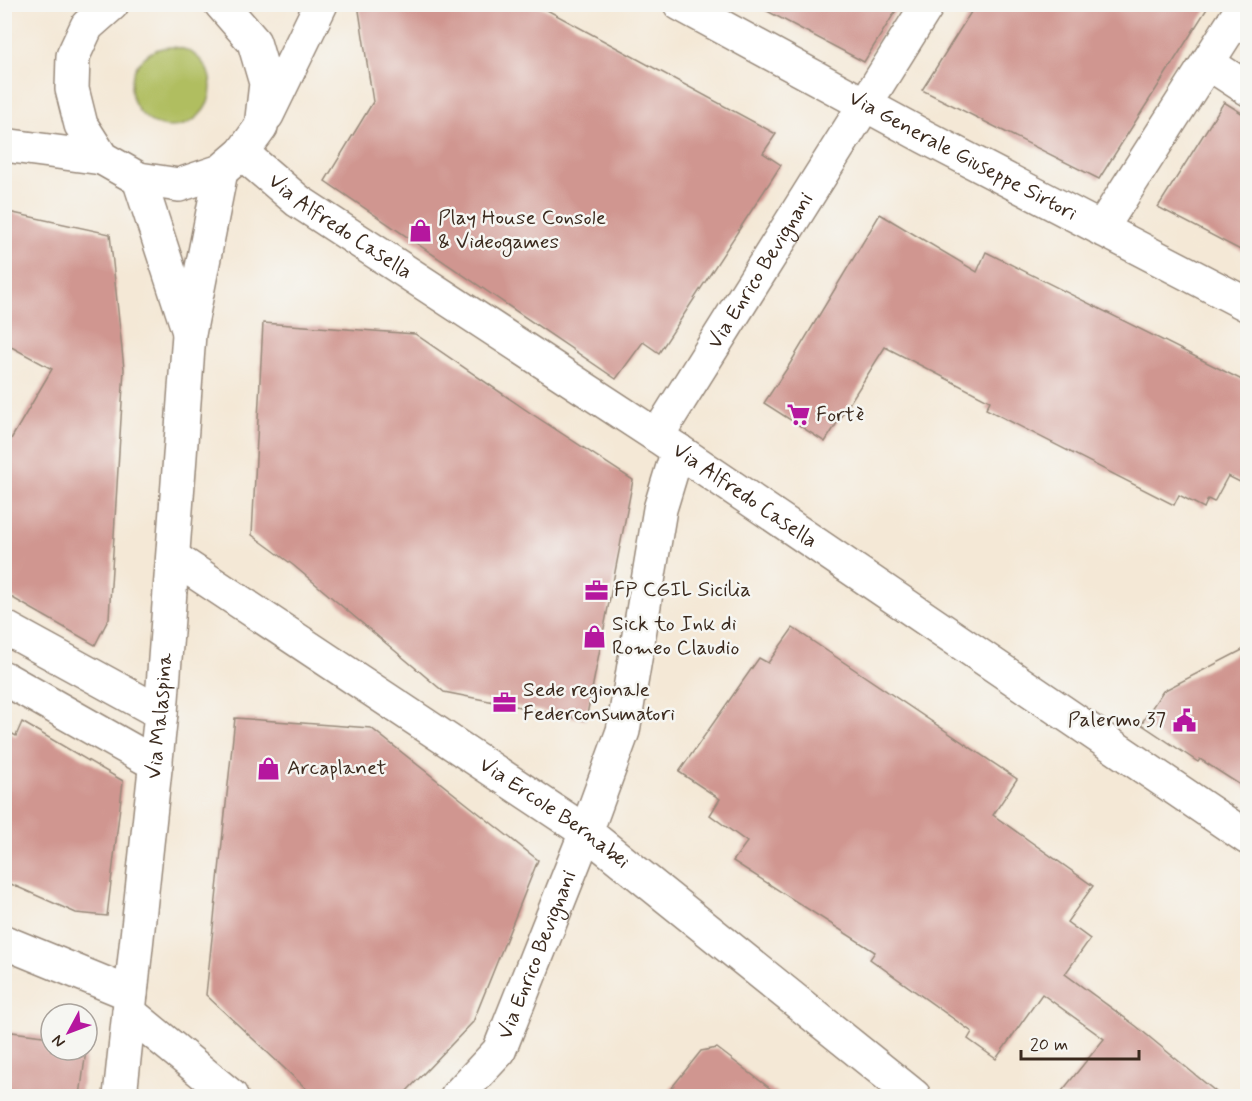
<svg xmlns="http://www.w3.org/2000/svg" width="1252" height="1101" font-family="Mynerve,sans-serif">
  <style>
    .green { fill: #b0be61; stroke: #767440; stroke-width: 1.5 }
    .building { fill: #d09690 }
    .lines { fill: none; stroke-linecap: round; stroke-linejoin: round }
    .minor-casing { stroke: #98897a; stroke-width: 36 }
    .minor { stroke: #fff; stroke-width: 33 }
    .labels { text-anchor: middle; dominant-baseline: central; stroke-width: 5; stroke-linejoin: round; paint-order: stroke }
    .street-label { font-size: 21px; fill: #3b2a1e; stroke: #f6f6f2 }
    .poi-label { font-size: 21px; fill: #3b2a1e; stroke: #f6f6f2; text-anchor: start }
  </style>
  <rect width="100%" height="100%" fill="#f6f6f2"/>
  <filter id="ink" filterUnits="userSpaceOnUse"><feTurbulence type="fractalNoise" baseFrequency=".0167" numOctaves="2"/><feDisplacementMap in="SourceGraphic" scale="12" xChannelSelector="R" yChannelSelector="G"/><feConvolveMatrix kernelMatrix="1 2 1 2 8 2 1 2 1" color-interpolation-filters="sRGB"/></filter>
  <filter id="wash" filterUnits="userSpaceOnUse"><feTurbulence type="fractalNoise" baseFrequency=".008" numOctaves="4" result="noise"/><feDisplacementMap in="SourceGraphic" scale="24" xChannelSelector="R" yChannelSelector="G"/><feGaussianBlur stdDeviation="1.35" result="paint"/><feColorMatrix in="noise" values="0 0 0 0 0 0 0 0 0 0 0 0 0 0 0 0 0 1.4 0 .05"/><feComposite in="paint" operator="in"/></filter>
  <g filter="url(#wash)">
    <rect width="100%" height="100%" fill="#f4e8d6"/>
    <path class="green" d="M131 87a40 40 0 1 1 80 0a40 40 0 1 1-80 0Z"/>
    <g id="blocks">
      <path class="building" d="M358,4h178l240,130 -13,19 18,12 -122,188 -16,-11 -27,37 -291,-198 48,-79z
        M754,4h146l-36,58z
        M976,4h234l-111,175 -177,-89z
        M1224,102l24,15v137l-90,-47z
        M4,211l106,23 14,135 -15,249 -14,27 -91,-52v-142l48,-82 -48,-26z
        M880,214l97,58 9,-20 262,131v103l-20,-10 -14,26 -6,-3 -4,9 -25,-13 -5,10 -188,-96 4,-8 -105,-54 -60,95 -61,-39 24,-36z
        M263,323l152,11 117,80 101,66 -47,240 -142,-28 -151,-127 -41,-30z
        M793,628l224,151 -24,36 100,71 -26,36 23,17 -25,35 71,52 85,70h-163l46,-57 -62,-45 -46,65 -28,-20 4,-7 -102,-73 5,-7 -142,-91 14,-19 -37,-27 10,-16 -41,-27 80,-114 9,5z
        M1248,647v143l-48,-31 -2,3 -57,-38 22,-33z
        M235,718l136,10 167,132 -65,162 -71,74h-88l-108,-101z
        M22,722l101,59 -16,135 -31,-3 -72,-32v-152l12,7z
        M4,1031l47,6v13h35l-6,46h-76z
        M717,1048l63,48h-115l36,-45z"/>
    </g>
  </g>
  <g filter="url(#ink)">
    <use href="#blocks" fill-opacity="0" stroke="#98897a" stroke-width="1.5"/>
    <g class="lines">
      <defs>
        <g id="minor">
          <path d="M112,4l-25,22 -14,30 -1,33 9,36 21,33 37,21 40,6 42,-14 21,-18 19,-26 5,-44 -12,-41 -33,-38"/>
          <path id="s1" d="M680,4l245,133 323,168"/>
          <path d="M1208,63l40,26"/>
          <path d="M267,115l54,-111"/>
          <path d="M4,145l98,13"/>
          <path id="s2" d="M242,153l56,48 359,235 591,402"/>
          <path d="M139,179l50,153"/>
          <path d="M1101,229l144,-225"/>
          <path id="s3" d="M657,436l271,-432"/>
          <path id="s4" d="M174,558l412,274 328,264"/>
          <path d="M4,627l157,86"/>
          <path d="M4,678l152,86"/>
          <path d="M4,942l127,52"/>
          <path d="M129,1012l102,84"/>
          <path id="s5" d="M120,1096l41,-383 28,-379 32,-163"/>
          <path id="s6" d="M457,1096l42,-45 87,-219 37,-101 37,-222 18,-59"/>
        </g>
      </defs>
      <use href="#minor" class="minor-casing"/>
      <use href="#minor" class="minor"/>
    </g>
  </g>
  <defs>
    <symbol id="shop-bare" viewBox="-9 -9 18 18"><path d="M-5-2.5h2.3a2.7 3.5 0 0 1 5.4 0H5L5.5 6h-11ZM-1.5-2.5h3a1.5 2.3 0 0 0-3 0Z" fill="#b5179e" stroke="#f6f6f2" stroke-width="2.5" paint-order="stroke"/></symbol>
    <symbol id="supermarket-bare" viewBox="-9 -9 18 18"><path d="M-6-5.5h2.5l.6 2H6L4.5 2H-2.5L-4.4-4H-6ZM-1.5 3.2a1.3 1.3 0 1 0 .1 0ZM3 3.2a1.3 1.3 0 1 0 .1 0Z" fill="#b5179e" stroke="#f6f6f2" stroke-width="2.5" paint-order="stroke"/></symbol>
    <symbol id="office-bare" viewBox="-9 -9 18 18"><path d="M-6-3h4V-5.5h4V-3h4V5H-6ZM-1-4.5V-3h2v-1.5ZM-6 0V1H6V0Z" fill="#b5179e" stroke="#f6f6f2" stroke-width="2.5" paint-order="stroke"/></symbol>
    <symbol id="civic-bare" viewBox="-9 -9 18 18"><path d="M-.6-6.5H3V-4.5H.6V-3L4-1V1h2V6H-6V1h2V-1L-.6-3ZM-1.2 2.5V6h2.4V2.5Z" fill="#b5179e" stroke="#f6f6f2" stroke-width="2.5" paint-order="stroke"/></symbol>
  </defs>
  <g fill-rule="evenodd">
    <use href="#shop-bare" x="404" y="214" width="33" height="33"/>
    <use href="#supermarket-bare" x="782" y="398" width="33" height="33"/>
    <use href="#office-bare" x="580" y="574" width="33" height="33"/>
    <use href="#shop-bare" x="578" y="620" width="33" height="33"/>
    <use href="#office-bare" x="488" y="686" width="33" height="33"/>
    <use href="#civic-bare" x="1168" y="704" width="33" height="33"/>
    <use href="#shop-bare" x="252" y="752" width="33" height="33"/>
  </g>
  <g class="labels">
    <g class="street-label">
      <text stroke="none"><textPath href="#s1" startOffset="321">Via Generale Giuseppe Sirtori</textPath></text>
      <text stroke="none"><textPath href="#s2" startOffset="123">Via Alfredo Casella</textPath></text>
      <text stroke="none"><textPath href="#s3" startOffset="195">Via Enrico Bevignani</textPath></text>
      <text stroke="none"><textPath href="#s2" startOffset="609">Via Alfredo Casella</textPath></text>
      <text stroke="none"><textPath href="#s5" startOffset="382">Via Malaspina</textPath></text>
      <text stroke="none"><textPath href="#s4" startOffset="458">Via Ercole Bernabei</textPath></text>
      <text stroke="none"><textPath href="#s6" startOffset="165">Via Enrico Bevignani</textPath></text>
    </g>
    <g class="poi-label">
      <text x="438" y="218">Play House Console<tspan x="438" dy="24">&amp; Videogames</tspan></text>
      <text x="816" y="415">Fortè</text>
      <text x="614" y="590">FP CGIL Sicilia</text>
      <text x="612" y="624">Sick to Ink di<tspan x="612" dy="24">Romeo Claudio</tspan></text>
      <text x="523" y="690">Sede regionale<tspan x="523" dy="24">Federconsumatori</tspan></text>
      <text x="1166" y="720" text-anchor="end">Palermo 37</text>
      <text x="287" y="768">Arcaplanet</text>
    </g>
  </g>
  <rect width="1252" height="1101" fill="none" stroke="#f6f6f2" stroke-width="24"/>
  <g transform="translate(69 1032) rotate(229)"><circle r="28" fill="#f6f6f2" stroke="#aba49d" stroke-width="1.5"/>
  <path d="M0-4.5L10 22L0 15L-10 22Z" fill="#b5179e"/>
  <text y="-9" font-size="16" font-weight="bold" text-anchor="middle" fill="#3b2a1e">N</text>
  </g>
  <path d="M1021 1050v9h118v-9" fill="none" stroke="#3b2a1e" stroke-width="3"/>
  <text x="1030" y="1050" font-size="18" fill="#3b2a1e" stroke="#f6f6f2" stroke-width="4.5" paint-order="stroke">20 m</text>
</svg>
